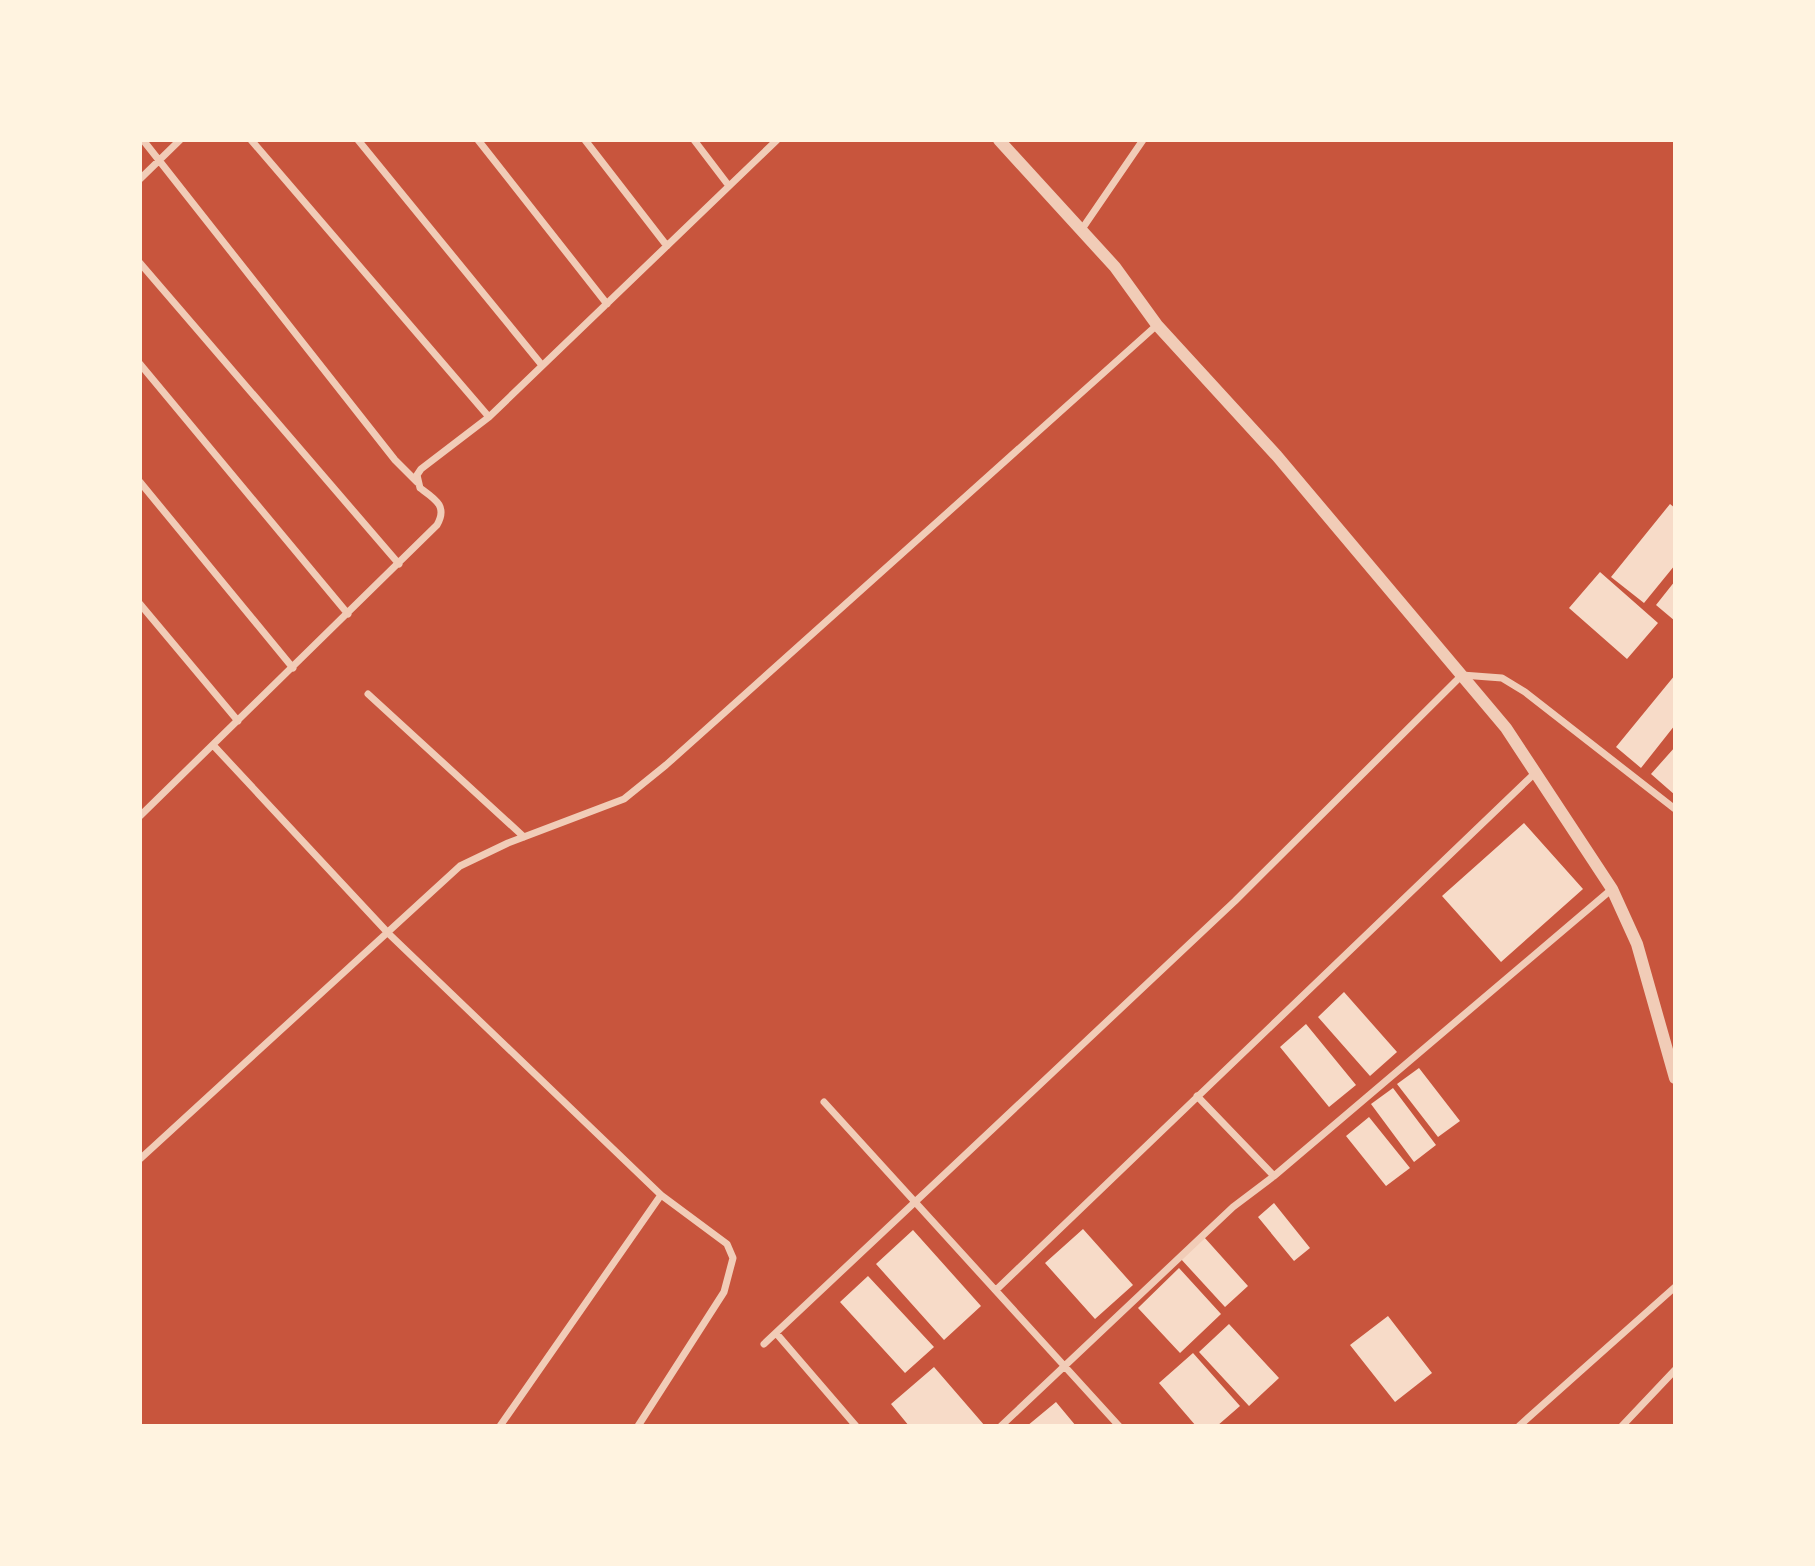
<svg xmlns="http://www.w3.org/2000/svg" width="1815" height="1566" font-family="'Asap Condensed',sans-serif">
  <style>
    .building { fill: #f7dbc8 }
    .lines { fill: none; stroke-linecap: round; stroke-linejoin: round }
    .minor { stroke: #f1ccb7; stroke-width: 7 }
    .tertiary { stroke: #f1ccb7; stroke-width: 12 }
  </style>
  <rect width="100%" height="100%" fill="#c8553d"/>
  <path class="building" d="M1670,504l5,4v57l-31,38 -33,-26z
    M1600,572l58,51 -31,36 -58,-51z
    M1675,581v40l-19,-16z
    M1675,675v50l-34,43 -25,-21z
    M1675,747v48l-24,-21z
    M1524,823l59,66 -82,73 -59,-66z
    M1344,992l53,60 -27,24 -52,-59z
    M1306,1024l50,61 -27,22 -49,-60z
    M1419,1068l41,53 -22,16 -41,-53z
    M1393,1088l43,57 -22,17 -43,-58z
    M1369,1117l41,51 -24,18 -40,-50z
    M1274,1203l36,45 -16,13 -36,-44z
    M1083,1229l50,56 -38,34 -50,-56z
    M913,1230l68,76 -37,34 -68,-76z
    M1204,1237l44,49 -23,21 -45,-49z
    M1179,1268l42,46 -41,39 -42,-45z
    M868,1276l66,71 -29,26 -65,-71z
    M1388,1316l44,57 -37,29 -45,-57z
    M1229,1324l50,54 -30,28 -50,-54z
    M1193,1353l47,53 -23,20h-21l-37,-43z
    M934,1367l51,59h-76l-18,-22z
    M1056,1402l20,24h-49z"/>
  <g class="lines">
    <path class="minor" d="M143,140l252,320 22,22
      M251,140l238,277
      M358,140l183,224
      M478,140l129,164
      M585,140l82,106
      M694,140l35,46
      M140,179l40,-39
      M1082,229l61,-89
      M140,263l259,301
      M140,364l208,250
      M140,482l153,186
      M140,604l98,117
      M368,694l156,143
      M213,745l176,189 272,261 -161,231
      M140,816l297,-291c11,-19 -2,-26 -17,-37l-3,-13 4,-6 68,-52 288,-277
      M1197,1096l77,80
      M824,1102l295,324
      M140,1159l320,-293 48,-23 116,-44 42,-34 491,-440
      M996,1290l540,-518
      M776,1333l80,93
      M764,1344l471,-443 227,-226 40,3 23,14 150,117
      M638,1426l86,-134 9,-34 -6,-14 -66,-49
      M1001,1426l232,-219 41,-31 338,-287
      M1519,1426l156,-139
      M1622,1426l53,-56"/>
    <path class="tertiary" d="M999,140l116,127 42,58 120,131 229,272 106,161 25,55 38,134"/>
  </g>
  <rect width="1815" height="1566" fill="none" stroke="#fff3e0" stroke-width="284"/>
</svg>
